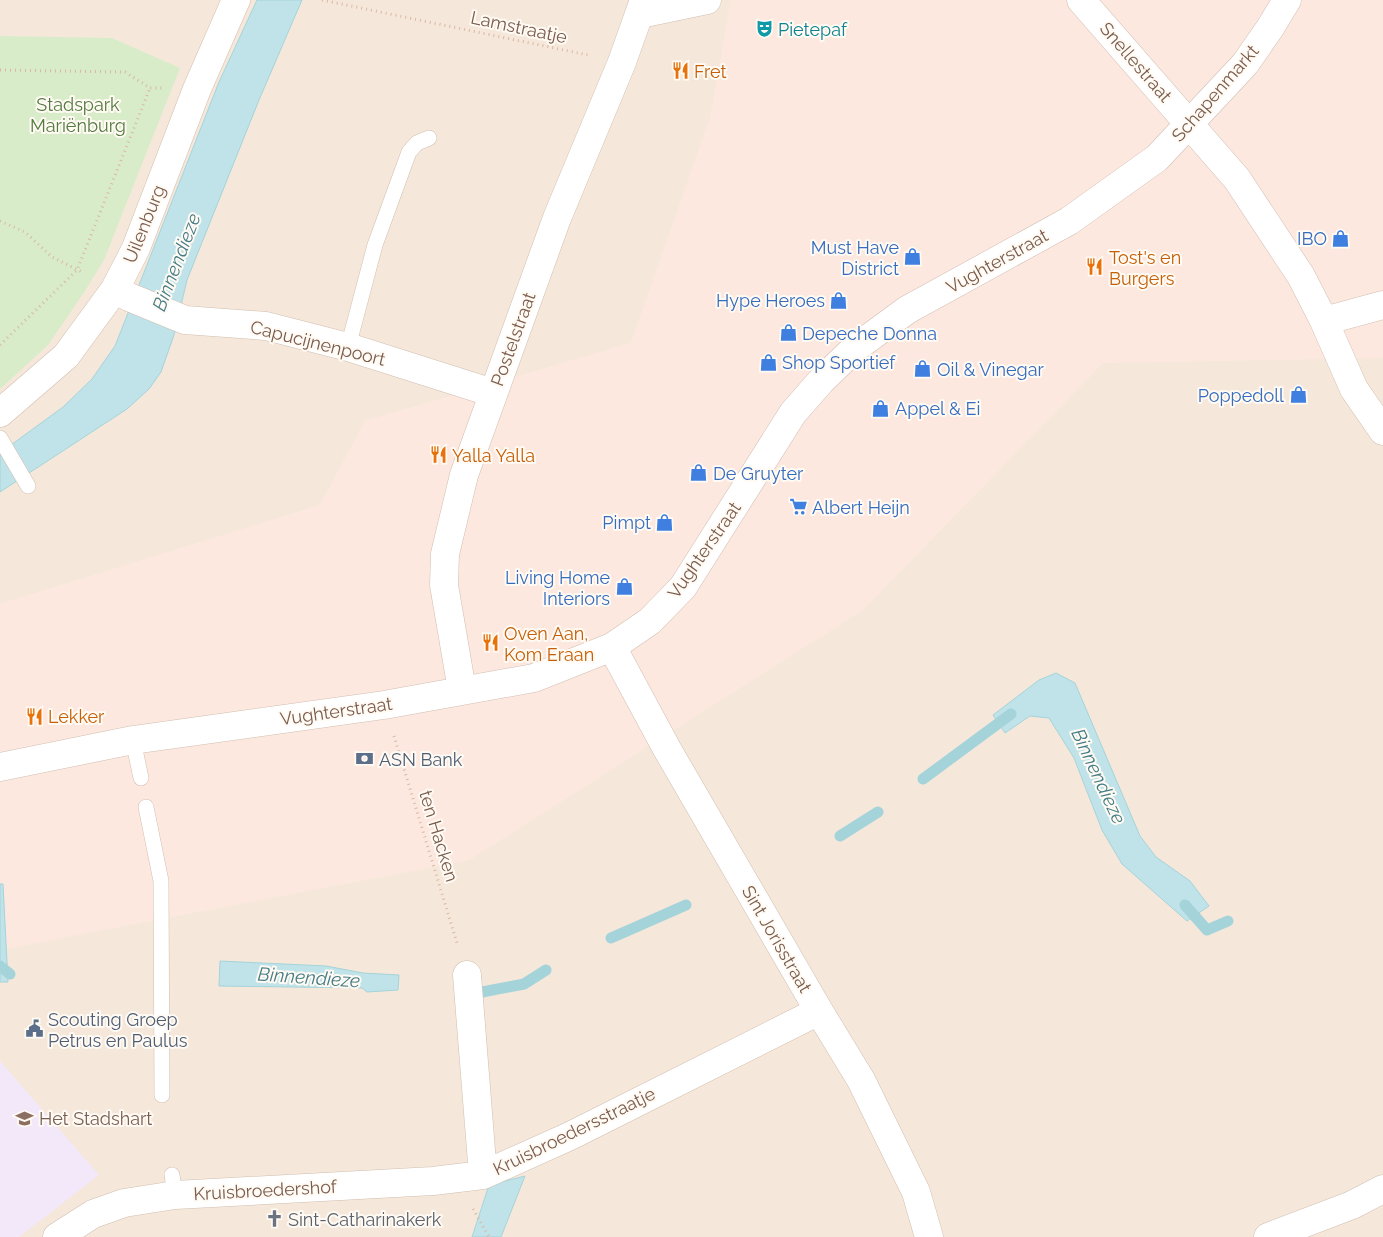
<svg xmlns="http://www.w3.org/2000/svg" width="1383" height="1237" font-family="Raleway,sans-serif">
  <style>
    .residential { fill: #f5e8da }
    .commercial { fill: #fde8e0 }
    .education { fill: #f3e8fa }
    .green { fill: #d8ecc9 }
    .water { fill: #bfe3e8; stroke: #a5d3da }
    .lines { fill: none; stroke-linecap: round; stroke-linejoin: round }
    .stream { stroke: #a5d3da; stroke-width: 11 }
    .lane-casing { stroke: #d1beb0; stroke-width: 16 }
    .street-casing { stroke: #d1beb0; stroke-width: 29 }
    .path { stroke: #d9b8a5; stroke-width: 3; stroke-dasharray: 1 4; stroke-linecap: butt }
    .lane { stroke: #fff; stroke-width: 15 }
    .street { stroke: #fff; stroke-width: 28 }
    .labels { text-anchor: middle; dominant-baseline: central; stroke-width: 4; stroke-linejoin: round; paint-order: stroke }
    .street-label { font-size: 18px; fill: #7a5c4d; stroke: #fffaf3 }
    .culture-label { font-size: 18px; fill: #0d838f; stroke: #fffaf3; text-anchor: start }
    .food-label { font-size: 18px; fill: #c56008; stroke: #fffaf3; text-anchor: start }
    .park-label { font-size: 18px; fill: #537a41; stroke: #fffaf3 }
    .shop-label { font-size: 18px; fill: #366cbe; stroke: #fffaf3; text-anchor: end }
    .service-label { font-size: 18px; fill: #4e5e75; stroke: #fffaf3; text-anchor: start }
    .education-label { font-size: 18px; fill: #785e54; stroke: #fffaf3; text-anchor: start }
    .worship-label { font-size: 18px; fill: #5b616d; stroke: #fffaf3; text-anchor: start }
    .water-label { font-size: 19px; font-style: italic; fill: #437c86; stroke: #fffaf3 }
  </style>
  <rect width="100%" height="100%" fill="#fdf6ec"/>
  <path class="residential" d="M0,0h1383v1237h-1383z"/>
  <path class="commercial" d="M731,0h652v358l-280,5 -240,247 -394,250 -469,90v-346l320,-99 45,-84 266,-78 79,-225z"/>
  <path class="education" d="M0,1061l99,114 -80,62h-19z"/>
  <path class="green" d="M0,36l112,2 68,30 -76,192 -21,34 -35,51 -48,44z"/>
  <path class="water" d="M257,0h45l-43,100 -72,180 -13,55 -13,37 -12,17 -22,20 -127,83v-39l63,-46 29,-28 23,-33 104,-264z
    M1056,673l19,10 65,153 16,21 34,24 19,25 -22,15 -65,-57 -20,-34 -28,-72 -25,-40 -19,-2 -25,17 -12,-18 46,-35z
    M0,884h3l5,98h-8z
    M220,961l106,5 37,7 36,2 -1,15 -31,2 -5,-4 -143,-2z
    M525,1176l-24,61h-29l17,-52z"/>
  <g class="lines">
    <path class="stream" d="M923,779l88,-65
      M840,836l38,-24
      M1185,905l22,25 21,-9
      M611,938l75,-33
      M0,966l10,8
      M477,993l47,-9 22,-14"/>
    <defs>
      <path id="lane" d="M348,347l27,-102 34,-93 8,-9 12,-5
        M0,438l28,48
        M133,740l8,38
        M146,807l15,74 1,214
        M172,1175l3,20"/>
      <path id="street" d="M1081,0l156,179 64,97 23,45 30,68 29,42
        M640,14l67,-14
        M115,289l14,8 56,23 81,6 82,21 145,46
        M1324,321l59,-16
        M0,413l66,-57 49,-67 21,-41 61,-159 39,-89
        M612,647l55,102 152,262 42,69 55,112 13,45
        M462,690l-18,-105 1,-31 19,-79 93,-257 65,-156 22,-62
        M0,767l133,-27 251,-35 150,-27 78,-31 38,-26 33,-34 110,-174 28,-32 33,-32 53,-39 162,-89 88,-63 88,-94 25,-36 17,-28
        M467,975l16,200
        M57,1237l36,-23 31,-11 51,-8 258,-14 50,-6 87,-39 249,-125
        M1268,1237l84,-32 31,-16"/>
    </defs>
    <use href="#lane" class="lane-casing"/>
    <use href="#street" class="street-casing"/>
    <path class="path" d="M322,0l266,55
      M0,70l125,2 25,16h12
      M0,221l25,11 27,25 32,16
      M0,345l77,-75 73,-182
      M394,736l63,207
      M473,1209l16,28"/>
    <use href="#lane" class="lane"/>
    <use href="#street" class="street"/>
  </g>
  <defs>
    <symbol id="theatre-bare" viewBox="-9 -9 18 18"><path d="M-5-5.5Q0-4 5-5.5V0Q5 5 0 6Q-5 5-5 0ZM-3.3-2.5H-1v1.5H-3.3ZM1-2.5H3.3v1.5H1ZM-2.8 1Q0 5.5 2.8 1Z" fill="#0f9aa8" stroke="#fffaf3" stroke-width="2.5" paint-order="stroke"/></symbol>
    <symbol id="restaurant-bare" viewBox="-9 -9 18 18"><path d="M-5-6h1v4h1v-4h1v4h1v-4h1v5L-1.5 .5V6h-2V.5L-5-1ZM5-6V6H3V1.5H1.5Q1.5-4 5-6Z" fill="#e8710a" stroke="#fffaf3" stroke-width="2.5" paint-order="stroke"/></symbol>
    <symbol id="shop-bare" viewBox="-9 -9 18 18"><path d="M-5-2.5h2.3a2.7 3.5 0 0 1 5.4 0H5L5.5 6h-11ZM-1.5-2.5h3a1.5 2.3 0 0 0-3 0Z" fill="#3f7fe0" stroke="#fffaf3" stroke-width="2.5" paint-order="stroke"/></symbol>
    <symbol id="supermarket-bare" viewBox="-9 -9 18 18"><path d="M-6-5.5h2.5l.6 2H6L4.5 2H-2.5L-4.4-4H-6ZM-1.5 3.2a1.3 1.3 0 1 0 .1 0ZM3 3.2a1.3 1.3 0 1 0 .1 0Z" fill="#3f7fe0" stroke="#fffaf3" stroke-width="2.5" paint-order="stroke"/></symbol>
    <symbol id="bank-bare" viewBox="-9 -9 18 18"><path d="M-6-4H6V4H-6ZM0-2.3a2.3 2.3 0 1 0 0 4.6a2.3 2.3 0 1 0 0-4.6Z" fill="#5c6f8a" stroke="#fffaf3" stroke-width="2.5" paint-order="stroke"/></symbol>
    <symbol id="civic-bare" viewBox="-9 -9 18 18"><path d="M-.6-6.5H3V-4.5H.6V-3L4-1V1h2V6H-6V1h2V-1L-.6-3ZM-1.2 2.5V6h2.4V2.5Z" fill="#5c6f8a" stroke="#fffaf3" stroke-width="2.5" paint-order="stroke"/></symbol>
    <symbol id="school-bare" viewBox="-9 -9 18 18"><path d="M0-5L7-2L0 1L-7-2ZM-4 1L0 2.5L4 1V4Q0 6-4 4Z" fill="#8d6e63" stroke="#fffaf3" stroke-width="2.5" paint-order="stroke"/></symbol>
    <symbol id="church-bare" viewBox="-9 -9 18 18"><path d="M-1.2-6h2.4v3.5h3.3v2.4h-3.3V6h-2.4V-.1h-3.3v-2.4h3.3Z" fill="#6b7280" stroke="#fffaf3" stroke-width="2.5" paint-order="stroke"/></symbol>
  </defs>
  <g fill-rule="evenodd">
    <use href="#theatre-bare" x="752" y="16" width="25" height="25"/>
    <use href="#restaurant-bare" x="668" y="58" width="25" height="25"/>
    <use href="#shop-bare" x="1328" y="226" width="25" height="25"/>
    <use href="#shop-bare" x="900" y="244" width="25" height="25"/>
    <use href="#restaurant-bare" x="1082" y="254" width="25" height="25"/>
    <use href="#shop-bare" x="826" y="288" width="25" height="25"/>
    <use href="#shop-bare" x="776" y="320" width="25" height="25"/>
    <use href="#shop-bare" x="756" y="350" width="25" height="25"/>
    <use href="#shop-bare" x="910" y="356" width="25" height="25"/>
    <use href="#shop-bare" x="1286" y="382" width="25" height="25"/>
    <use href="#shop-bare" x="868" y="396" width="25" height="25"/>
    <use href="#restaurant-bare" x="426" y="442" width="25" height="25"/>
    <use href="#shop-bare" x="686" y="460" width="25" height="25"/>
    <use href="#supermarket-bare" x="786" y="494" width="25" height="25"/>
    <use href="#shop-bare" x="652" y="510" width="25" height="25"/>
    <use href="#shop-bare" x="612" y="574" width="25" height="25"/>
    <use href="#restaurant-bare" x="478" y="630" width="25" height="25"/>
    <use href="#restaurant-bare" x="22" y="704" width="25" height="25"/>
    <use href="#bank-bare" x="352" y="746" width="25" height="25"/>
    <use href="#civic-bare" x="22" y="1016" width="25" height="25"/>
    <use href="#school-bare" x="12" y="1106" width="25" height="25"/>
    <use href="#church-bare" x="262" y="1206" width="25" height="25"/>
  </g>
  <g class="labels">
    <g class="street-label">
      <text transform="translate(519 27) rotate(12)">Lamstraatje</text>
      <text transform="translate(1136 62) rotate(49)">Snellestraat</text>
      <text transform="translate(1215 93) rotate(-49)">Schapenmarkt</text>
      <text transform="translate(144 224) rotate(-68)">Uilenburg</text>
      <text transform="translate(997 261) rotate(-29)">Vughterstraat</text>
      <text transform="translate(513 339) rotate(-70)">Postelstraat</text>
      <text transform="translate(318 343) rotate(14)">Capucijnenpoort</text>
      <text transform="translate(704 550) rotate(-55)">Vughterstraat</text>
      <text transform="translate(336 711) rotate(-8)">Vughterstraat</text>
      <text transform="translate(439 836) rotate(73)">ten Hacken</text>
      <text transform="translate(777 939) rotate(60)">Sint Jorisstraat</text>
      <text transform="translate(574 1131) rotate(-26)">Kruisbroedersstraatje</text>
      <text transform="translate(265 1190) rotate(-3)">Kruisbroedershof</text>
    </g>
    <g class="culture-label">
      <text x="778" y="29">Pietepaf</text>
    </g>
    <g class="food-label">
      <text x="694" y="71">Fret</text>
      <text x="1109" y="257">Tost's en<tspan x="1109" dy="21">Burgers</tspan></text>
      <text x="452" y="455">Yalla Yalla</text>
      <text x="504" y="633">Oven Aan,<tspan x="504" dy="21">Kom Eraan</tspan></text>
      <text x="48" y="716">Lekker</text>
    </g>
    <g class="park-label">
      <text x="78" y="104">Stadspark<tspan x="78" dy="21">Mariënburg</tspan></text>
    </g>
    <g class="shop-label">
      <text x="1327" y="238">IBO</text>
      <text x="899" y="247">Must Have<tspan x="899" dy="21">District</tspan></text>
      <text x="825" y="300">Hype Heroes</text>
      <text x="802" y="333" text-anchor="start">Depeche Donna</text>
      <text x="782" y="362" text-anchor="start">Shop Sportief</text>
      <text x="937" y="369" text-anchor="start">Oil &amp; Vinegar</text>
      <text x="1284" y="395">Poppedoll</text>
      <text x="895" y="408" text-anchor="start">Appel &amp; Ei</text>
      <text x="713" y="473" text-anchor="start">De Gruyter</text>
      <text x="812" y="507" text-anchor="start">Albert Heijn</text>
      <text x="651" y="522">Pimpt</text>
      <text x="610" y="577">Living Home<tspan x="610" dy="21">Interiors</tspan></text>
    </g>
    <g class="service-label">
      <text x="379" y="759">ASN Bank</text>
      <text x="48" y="1019">Scouting Groep<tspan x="48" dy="21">Petrus en Paulus</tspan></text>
    </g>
    <g class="education-label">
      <text x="39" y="1118">Het Stadshart</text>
    </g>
    <g class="worship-label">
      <text x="288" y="1219">Sint-Catharinakerk</text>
    </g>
    <g class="water-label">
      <text transform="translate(176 262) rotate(-69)">Binnendieze</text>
      <text transform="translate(1099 776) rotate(65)">Binnendieze</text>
      <text transform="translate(309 977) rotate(4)">Binnendieze</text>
    </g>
  </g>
</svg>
